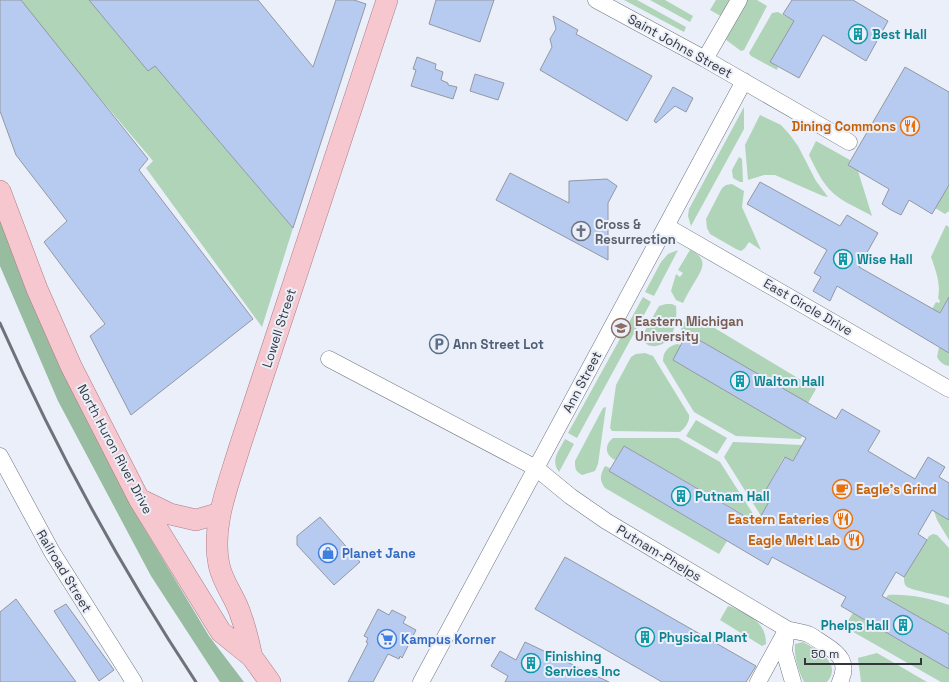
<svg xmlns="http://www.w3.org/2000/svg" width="949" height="682" font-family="'Space Grotesk',sans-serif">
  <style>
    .green { fill: #afd4b7 }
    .forest { fill: #97bca0 }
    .building { fill: #b7cbf0; stroke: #9398a2 }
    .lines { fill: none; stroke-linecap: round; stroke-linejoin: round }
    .minor-casing { stroke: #6f757e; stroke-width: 17 }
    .major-casing { stroke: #ae7c86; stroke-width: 22 }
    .minor { stroke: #fff; stroke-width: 16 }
    .major { stroke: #f6c7cf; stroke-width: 21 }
    .rail { stroke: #6f7278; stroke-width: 3 }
    .labels { text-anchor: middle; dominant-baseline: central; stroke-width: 4; stroke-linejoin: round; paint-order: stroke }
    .culture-label { font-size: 13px; font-weight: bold; fill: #0d838f; stroke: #eaeffa; text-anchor: start }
    .street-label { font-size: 13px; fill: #33363a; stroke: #eaeffa }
    .food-label { font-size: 13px; font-weight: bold; fill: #c56008; stroke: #eaeffa; text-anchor: end }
    .worship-label { font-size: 13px; font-weight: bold; fill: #5b616d; stroke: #eaeffa; text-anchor: start }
    .education-label { font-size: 13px; font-weight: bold; fill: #785e54; stroke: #eaeffa; text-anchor: start }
    .service-label { font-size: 13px; font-weight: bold; fill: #4e5e75; stroke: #eaeffa; text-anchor: start }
    .shop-label { font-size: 13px; font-weight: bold; fill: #366cbe; stroke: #eaeffa; text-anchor: start }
  </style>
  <rect width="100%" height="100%" fill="#eaeffa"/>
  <path class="green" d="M17,0h74l-1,1 58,70 7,-5 138,162 -31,99 -116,-159 7,-7z
    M624,0h13l49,27 -2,5z
    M650,0h15l28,16 -3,6z
    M716,0h18l-10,18 -14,-8z
    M747,0h10l10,6 -23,44 -3,1 -16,-12z
    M778,12l16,9 -23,41 7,5 -1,3 -26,-14 -2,-3 23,-40z
    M744,107v22l-53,97 -3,-10 1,-7z
    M760,115l21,10 9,10 8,11 18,35 12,16 -5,-1 -48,-21h-11l-16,5 -3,-35z
    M816,141l34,19 -2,5 10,6 14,45c-12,-7 -29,-14 -39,-23 -11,-10 -17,-24 -24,-38z
    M739,157l3,2 1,23h-3l-7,-4 -1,-8z
    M732,184l12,7 -2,16 19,43 -12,-8 -4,6 -4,3 -5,-2 -26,-15 -3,-6 -1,-9 16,-31 4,-3z
    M949,185v26l-4,3 -10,-6z
    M946,225l3,2v70l-23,39 -7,-4 17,-30 3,1 1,-2 -2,-3c3,-14 -2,-27 -7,-41z
    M678,250l-24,46 -9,-4 16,-30 7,-8z
    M690,250c19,9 13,18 4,33 -4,7 -8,13 -11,20l-7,-3 -5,-9 5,-17 4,3 3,-4 -5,-3z
    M643,297l8,5 -74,136 -9,-5z
    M666,304h6l4,2c1,10 0,23 -6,31 -7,11 -25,14 -28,-1l17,-30z
    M690,318h8l118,71 -8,14 -121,-70 -4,8c-5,-9 -2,-19 7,-23z
    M677,344l4,1 -8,15 130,76 -3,3 -64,-3 -42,-24 -31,-51c0,-9 5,-15 14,-17z
    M939,347l10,6v13c-6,-1 -9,-4 -12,-9z
    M645,353l8,3 36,59c1,7 -4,13 -9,17l-68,-1 -2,-3 6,-43 15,-28 5,-3z
    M606,407l-8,57 -3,7 -13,4c-7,-4 -7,-7 -7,-14l28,-53z
    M696,420l31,18 -10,16 -31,-18z
    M613,438h65l42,24 35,55v4l-131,-75 -9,14c-10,-5 -11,-15 -2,-22z
    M565,439l9,5 -15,28c-9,-12 0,-21 6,-33z
    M733,442l69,3 -9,16 -9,-4 -20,36 7,5 -10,18 -37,-59z
    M605,466l5,2 -1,3 118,70 -8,13 -114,-66c-6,-8 -5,-13 0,-22z
    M934,511l15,9v20l-12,-20z
    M933,534l4,1 12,13v50c-8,-3 -41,-8 -43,-12 -2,-2 -2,-6 -2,-9l25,-41z
    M888,595c21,-1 41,3 61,10v29l-63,-36z
    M728,606l4,1c17,9 34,14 34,37l-4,2 -42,-26z
    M853,613l96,56v13h-8l-93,-53 -3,-4z
    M803,642c14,8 40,21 24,40h-23c-6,-12 -10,-25 -9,-38z
    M877,653l50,29h-66l-3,-24z"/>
  <path class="forest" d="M0,219l42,106 89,181 78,130 35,46h-24l-69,-106 -93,-175 -58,-135z"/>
  <path class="building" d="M0,0h21l127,159 -9,11 114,149 -122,96 -41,-79 15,-12 -61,-82 23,-21 -51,-66 -16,-44z
    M89,0h169l55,67 23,-67h18l12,4 -73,224 -138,-162 -7,5z
    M436,0h58l-14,42 -51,-18z
    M792,0h61l35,21 -22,40 -43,-26 -24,43 -29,-16 24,-41 -11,-7z
    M553,16l25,14 -2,4 76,42 -25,45 -87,-51 12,-23 -2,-8 6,-10z
    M417,57l19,7 -1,5 8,3 -2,8 7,3v2l9,2 -4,12 -42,-13 5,-16 -3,-1z
    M905,67l44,25v93l-17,29 -23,-14 -8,15 -10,-5 -9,-6 7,-15 -41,-24z
    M475,74l29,9 -6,17 -28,-9z
    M673,87l20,11 -7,14 -11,-6 -19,17 -2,-2z
    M510,173l59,30v-22l38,-2 10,7 -9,17v57l-112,-60z
    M760,182l80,44 7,-11 31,18 -19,34 81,46 9,-16v56l-112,-67 -7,15 -17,-10 8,-14 -7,-4 13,-23 -80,-46z
    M687,333l149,86 6,-10 38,22 -12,20 47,28 13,-22 17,10 -6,10 10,6v37l-17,-10 -14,24 9,6 -23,37 -8,-5 -14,24 67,38v35l-108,-63 5,-9 -74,-40 -4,8 -159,-94 15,-25 133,77 14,-25 -7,-5 21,-36 8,4 13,-23 -133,-78z
    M320,517l40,45 -26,23 -37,-40v-9z
    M565,557l191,109 -10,16h-84l-127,-73z
    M16,599l60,83h-76v-70z
    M66,604l48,66 -15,11 -45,-70z
    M378,609l11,6 3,-5 14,7 -3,6 13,7 -14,28 -2,-2 -1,3 -11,-5 -15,28h-25l20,-39 -2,-1 2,-4 -4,-2z
    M525,642l84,40h-104l3,-6 -17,-10 9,-15 16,9z"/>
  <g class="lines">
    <defs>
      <path id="minor" d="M596,0l109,59 144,83
        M705,59l34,-59
        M666,226l283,163
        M329,359l207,109 34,28 36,25 181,108c6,2 15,3 21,5 6,3 11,7 16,10 16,10 25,19 16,38
        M0,456l52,96 82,130
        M786,635l-2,16 9,31
        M421,682l323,-601
        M758,682l29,-53"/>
      <path id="major" d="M0,191l37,98 34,77 68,133 82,133 31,25 18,25
        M139,499l31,15 26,6 24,-7
        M252,657c-3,-14 -6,-28 -11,-41 -5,-18 -18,-32 -22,-51 -8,-39 9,-79 20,-116l148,-449"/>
    </defs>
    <use href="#minor" class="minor-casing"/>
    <use href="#major" class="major-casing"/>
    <use href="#minor" class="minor"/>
    <use href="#major" class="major"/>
    <path class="rail" d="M0,323c56,126 120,244 196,359"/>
  </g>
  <defs>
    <symbol id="building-ring" viewBox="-11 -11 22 22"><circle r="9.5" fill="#eaeffa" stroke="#0f9aa8" stroke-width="1.5"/><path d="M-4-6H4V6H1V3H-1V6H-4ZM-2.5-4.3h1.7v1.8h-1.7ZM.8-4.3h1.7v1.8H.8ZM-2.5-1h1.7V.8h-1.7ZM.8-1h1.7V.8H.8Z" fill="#0f9aa8"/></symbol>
    <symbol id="restaurant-ring" viewBox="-11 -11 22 22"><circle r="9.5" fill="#eaeffa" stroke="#e8710a" stroke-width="1.5"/><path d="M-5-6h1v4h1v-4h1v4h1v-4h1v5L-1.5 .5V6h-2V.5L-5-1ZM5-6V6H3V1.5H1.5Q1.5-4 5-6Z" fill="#e8710a"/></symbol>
    <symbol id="church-ring" viewBox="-11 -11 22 22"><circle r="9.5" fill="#eaeffa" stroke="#6b7280" stroke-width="1.5"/><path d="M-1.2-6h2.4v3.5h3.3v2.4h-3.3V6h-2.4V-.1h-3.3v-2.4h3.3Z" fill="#6b7280"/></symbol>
    <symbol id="university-ring" viewBox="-11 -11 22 22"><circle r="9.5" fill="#eaeffa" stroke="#8d6e63" stroke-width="1.5"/><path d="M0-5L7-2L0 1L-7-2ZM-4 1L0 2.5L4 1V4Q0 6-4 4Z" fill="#8d6e63"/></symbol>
    <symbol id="parking-ring" viewBox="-11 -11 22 22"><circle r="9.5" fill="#eaeffa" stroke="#5c6f8a" stroke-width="1.5"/><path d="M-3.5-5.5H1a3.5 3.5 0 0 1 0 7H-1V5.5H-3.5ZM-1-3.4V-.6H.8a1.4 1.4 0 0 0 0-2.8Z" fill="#5c6f8a"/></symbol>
    <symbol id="cafe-ring" viewBox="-11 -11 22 22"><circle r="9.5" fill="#eaeffa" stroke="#e8710a" stroke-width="1.5"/><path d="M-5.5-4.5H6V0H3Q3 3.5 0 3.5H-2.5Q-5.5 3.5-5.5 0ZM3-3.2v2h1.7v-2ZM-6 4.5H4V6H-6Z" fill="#e8710a"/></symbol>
    <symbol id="shop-ring" viewBox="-11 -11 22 22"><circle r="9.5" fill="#eaeffa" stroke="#3f7fe0" stroke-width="1.5"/><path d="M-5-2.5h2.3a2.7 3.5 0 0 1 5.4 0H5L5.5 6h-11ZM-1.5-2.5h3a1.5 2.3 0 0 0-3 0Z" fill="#3f7fe0"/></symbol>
    <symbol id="supermarket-ring" viewBox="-11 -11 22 22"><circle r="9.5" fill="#eaeffa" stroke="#3f7fe0" stroke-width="1.5"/><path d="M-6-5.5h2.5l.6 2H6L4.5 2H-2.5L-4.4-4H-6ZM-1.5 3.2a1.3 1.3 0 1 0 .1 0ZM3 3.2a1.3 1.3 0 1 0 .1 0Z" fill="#3f7fe0"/></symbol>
  </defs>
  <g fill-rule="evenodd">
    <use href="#building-ring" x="847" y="23" width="22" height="22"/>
    <use href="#restaurant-ring" x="899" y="115" width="22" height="22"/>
    <use href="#church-ring" x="570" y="220" width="22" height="22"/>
    <use href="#building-ring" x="832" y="248" width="22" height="22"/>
    <use href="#university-ring" x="610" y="317" width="22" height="22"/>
    <use href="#parking-ring" x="428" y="333" width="22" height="22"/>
    <use href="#building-ring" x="729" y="370" width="22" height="22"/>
    <use href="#cafe-ring" x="831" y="478" width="22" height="22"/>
    <use href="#building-ring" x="670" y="485" width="22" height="22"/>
    <use href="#restaurant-ring" x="832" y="508" width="22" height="22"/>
    <use href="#restaurant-ring" x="843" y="529" width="22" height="22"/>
    <use href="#shop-ring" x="317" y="542" width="22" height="22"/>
    <use href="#building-ring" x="892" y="614" width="22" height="22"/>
    <use href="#building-ring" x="634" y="626" width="22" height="22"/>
    <use href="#supermarket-ring" x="376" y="628" width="22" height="22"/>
    <use href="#building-ring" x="520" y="652" width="22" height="22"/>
  </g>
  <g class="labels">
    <g class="culture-label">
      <text x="872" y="34">Best Hall</text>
      <text x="857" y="259">Wise Hall</text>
      <text x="754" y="381">Walton Hall</text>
      <text x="695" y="496">Putnam Hall</text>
      <text x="889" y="625" text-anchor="end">Phelps Hall</text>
      <text x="659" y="637">Physical Plant</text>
      <text x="545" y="656">Finishing<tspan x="545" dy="15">Services Inc</tspan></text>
    </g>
    <g class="street-label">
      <text transform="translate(680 46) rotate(29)">Saint Johns Street</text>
      <text transform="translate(808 307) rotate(30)">East Circle Drive</text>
      <text transform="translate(279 328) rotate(-72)">Lowell Street</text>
      <text transform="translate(582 382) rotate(-62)">Ann Street</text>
      <text transform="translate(115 449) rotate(62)">North Huron River Drive</text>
      <text transform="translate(659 553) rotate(31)">Putnam-Phelps</text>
      <text transform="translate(64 571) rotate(59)">Railroad Street</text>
    </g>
    <g class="food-label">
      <text x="896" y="126">Dining Commons</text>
      <text x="856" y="489" text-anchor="start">Eagle's Grind</text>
      <text x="829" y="519">Eastern Eateries</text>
      <text x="840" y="540">Eagle Melt Lab</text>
    </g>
    <g class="worship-label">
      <text x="595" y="224">Cross &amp;<tspan x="595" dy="15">Resurrection</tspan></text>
    </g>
    <g class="education-label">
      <text x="635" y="321">Eastern Michigan<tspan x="635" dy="15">University</tspan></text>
    </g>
    <g class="service-label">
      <text x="453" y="344">Ann Street Lot</text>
    </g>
    <g class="shop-label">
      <text x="342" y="553">Planet Jane</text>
      <text x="401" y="639">Kampus Korner</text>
    </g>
  </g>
  <path d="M805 658v6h116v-6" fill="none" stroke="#33363a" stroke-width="2"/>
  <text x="811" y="658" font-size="12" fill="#33363a" stroke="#eaeffa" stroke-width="3" paint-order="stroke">50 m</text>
</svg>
